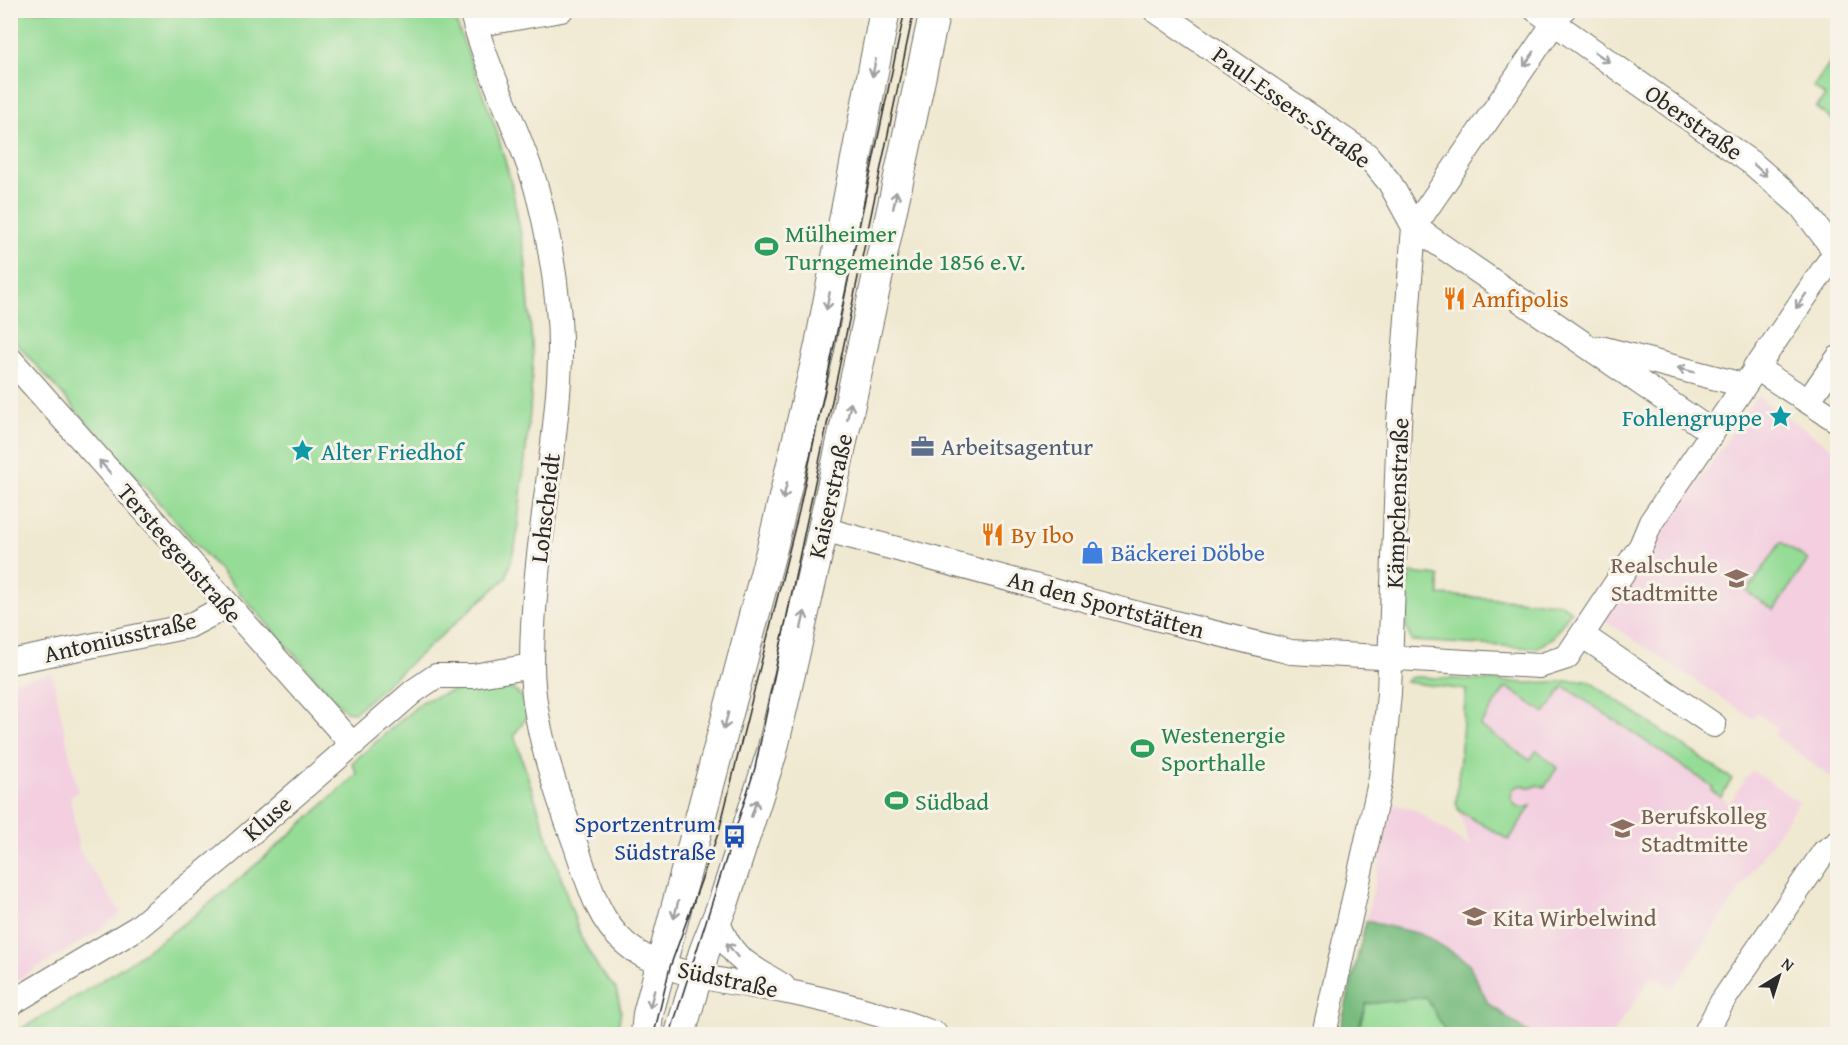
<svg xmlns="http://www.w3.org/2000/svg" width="1848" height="1045" font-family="'Gentium Book Plus',serif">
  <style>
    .built { fill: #f3cfe0 }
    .green { fill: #95dc96; stroke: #608460; stroke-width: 1.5 }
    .forest { fill: #78bc7f; stroke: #527455; stroke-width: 1.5 }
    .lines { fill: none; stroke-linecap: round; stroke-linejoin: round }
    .minor-casing { stroke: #706e65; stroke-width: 26 }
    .major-casing { stroke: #706e65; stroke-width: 32 }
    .minor { stroke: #fff; stroke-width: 24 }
    .major { stroke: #fff; stroke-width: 30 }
    .tram { stroke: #2b2b2b; stroke-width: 1.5 }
    .oneway { stroke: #a0a0a0 }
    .labels { text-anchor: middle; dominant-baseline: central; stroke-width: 6; stroke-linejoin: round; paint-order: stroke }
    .street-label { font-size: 24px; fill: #2b2b2b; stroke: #f7f3e8 }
    .leisure-label { font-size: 24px; fill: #27864d; stroke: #f7f3e8; text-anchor: start }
    .food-label { font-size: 24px; fill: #c56008; stroke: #f7f3e8; text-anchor: start }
    .culture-label { font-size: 24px; fill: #0d838f; stroke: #f7f3e8; text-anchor: end }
    .service-label { font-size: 24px; fill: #4e5e75; stroke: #f7f3e8; text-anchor: start }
    .shop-label { font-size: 24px; fill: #366cbe; stroke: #f7f3e8; text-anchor: start }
    .education-label { font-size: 24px; fill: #785e54; stroke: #f7f3e8; text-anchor: start }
    .transit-label { font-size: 24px; fill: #164399; stroke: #f7f3e8; text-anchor: end }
  </style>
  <rect width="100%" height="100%" fill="#f7f3e8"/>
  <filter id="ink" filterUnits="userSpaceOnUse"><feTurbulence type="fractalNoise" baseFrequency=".0167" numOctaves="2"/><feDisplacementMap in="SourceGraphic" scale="12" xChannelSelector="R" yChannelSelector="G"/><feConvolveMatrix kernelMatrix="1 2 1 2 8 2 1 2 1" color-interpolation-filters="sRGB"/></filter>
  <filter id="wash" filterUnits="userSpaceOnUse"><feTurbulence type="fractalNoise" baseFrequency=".008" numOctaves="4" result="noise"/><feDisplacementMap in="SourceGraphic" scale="24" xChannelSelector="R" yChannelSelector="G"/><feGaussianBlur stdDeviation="1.35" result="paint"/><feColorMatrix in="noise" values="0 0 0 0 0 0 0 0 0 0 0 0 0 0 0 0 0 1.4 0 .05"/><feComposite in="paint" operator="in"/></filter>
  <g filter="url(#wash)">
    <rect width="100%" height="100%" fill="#f0e9d1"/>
    <path class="built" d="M1757,396l80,56v330l-63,-47 4,-7 -21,-15 -4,6 -149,-99z
      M52,674l26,118 -8,4 9,54 42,63 -26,20 -84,51v-302z
      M1563,686l150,101 -2,3 18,13 23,-33 47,32 -126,187 -21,-14 -39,59h-83l-42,-31 -20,-41 -44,-27 -58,-14 27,-117 20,5 58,38 -15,-44 24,-77 26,-39z"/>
    <path class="green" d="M10,11h442l44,118 15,53 14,74 8,101 -3,55 -14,130 -10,36 -151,134 -10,-1 -334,-374z
      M1837,52v71l-21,-15 9,-12 -12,-9z
      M1781,542l27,18 -34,50 -27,-18z
      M1409,573l30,3v19l121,8 11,8 -18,26 -16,11 -125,-7 -6,-13z
      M1417,677l112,6 58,-3 145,99 -11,18 -10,-7 2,-3 -149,-101 -19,27 -39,-26 -26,39 50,34 7,-10 20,18 -12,19 -8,-2 -6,3 -10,-3 -8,4 -2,8 4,8 8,3 8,-2 -22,34 -50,-29 -3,-8 10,-113 -61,-8 4,-4z
      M494,684c20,3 29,10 36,29l-16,22 67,203 18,31 17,20 5,21 -4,24h-605c46,-26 92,-53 135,-84 76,-52 142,-115 210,-176l-5,-11 71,-62 35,-12z
      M1426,997l21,37h-90l9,-30z"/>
    <path class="forest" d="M1366,921l58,14 44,27 20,41 42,31h-83l-21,-37 -60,7 -9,30h-18z"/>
  </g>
  <g filter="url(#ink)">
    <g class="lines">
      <defs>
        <path id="minor" d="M471,10c16,62 47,117 65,177 11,40 18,80 22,121 5,46 0,91 -5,136 -9,73 -21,147 -21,220 0,58 24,128 44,182 12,35 21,73 49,97 42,37 120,39 173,51 47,10 92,22 137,40
          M1155,10l212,145 23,28 24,44 298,205
          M1536,10l217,154 48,42 37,49
          M475,25l86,-15
          M1601,348l142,37
          M10,359l342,385
          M1755,367l83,54
          M1808,401l30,-43
          M823,529l308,83 160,40 248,14 28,-9 74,-111 10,-24 184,-269
          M1582,635l132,90
          M10,662l179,-36 38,-20
          M717,920c16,42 29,43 66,66
          M10,1004l127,-76 90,-74 187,-163 22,-15h37l59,-10
          M1324,1034l57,-256 8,-85 10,-270 15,-196 149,-217
          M1705,1034l17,-32 102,-150 14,-9"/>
        <path id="major" d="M646,1034l2,-20 124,-466 47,-198 66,-340
          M680,1034l24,-82 20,-51 48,-149 51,-223 112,-519"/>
      </defs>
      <use href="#minor" class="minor-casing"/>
      <use href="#major" class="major-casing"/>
      <use href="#minor" class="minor"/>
      <use href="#major" class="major"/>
      <path class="tram" d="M654,1034l16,-67 49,-136 80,-320 106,-501
        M670,1034l85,-266 159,-758"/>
    </g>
    <defs><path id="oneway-shaft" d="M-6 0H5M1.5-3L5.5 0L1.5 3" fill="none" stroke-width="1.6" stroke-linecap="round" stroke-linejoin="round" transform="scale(1.5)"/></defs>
    <g class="oneway">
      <use href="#oneway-shaft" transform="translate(1602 57) rotate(35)"/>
      <use href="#oneway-shaft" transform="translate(1529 59) rotate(125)"/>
      <use href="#oneway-shaft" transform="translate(874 68) rotate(101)"/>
      <use href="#oneway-shaft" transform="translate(1760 170) rotate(42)"/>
      <use href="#oneway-shaft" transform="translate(895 200) rotate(-78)"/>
      <use href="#oneway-shaft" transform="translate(828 301) rotate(101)"/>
      <use href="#oneway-shaft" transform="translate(1801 301) rotate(125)"/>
      <use href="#oneway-shaft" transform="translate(1686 370) rotate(-165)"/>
      <use href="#oneway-shaft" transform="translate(849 411) rotate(-78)"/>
      <use href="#oneway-shaft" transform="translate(105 467) rotate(-131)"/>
      <use href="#oneway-shaft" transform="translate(785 491) rotate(103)"/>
      <use href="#oneway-shaft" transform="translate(803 620) rotate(-77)"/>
      <use href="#oneway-shaft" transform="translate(726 721) rotate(105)"/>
      <use href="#oneway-shaft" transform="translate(754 808) rotate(-72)"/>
      <use href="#oneway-shaft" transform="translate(676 910) rotate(104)"/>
      <use href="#oneway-shaft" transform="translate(732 950) rotate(-128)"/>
      <use href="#oneway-shaft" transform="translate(652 999) rotate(105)"/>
    </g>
  </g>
  <defs>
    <symbol id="stadium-bare" viewBox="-9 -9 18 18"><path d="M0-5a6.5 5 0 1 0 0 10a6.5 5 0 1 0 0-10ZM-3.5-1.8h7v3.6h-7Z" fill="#2e9e5b" stroke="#f7f3e8" stroke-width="2.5" paint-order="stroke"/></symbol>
    <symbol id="restaurant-bare" viewBox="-9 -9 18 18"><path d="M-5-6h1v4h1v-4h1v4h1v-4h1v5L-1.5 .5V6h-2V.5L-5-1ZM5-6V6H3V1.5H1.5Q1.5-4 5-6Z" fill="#e8710a" stroke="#f7f3e8" stroke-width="2.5" paint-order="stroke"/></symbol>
    <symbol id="sight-bare" viewBox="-9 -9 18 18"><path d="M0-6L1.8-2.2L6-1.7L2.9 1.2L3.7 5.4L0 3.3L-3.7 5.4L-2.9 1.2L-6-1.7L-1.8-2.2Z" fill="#0f9aa8" stroke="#f7f3e8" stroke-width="2.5" paint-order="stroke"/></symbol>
    <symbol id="office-bare" viewBox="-9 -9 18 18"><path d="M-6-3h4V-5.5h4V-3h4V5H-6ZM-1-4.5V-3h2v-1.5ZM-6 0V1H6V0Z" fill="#5c6f8a" stroke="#f7f3e8" stroke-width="2.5" paint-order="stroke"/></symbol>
    <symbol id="shop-bare" viewBox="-9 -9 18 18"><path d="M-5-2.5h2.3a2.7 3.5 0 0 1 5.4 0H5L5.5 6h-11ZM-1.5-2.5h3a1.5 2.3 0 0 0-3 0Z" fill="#3f7fe0" stroke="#f7f3e8" stroke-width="2.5" paint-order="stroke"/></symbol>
    <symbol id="school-bare" viewBox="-9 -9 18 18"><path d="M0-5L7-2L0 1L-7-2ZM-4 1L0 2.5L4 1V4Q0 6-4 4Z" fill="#8d6e63" stroke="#f7f3e8" stroke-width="2.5" paint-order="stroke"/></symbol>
    <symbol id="bus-bare" viewBox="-9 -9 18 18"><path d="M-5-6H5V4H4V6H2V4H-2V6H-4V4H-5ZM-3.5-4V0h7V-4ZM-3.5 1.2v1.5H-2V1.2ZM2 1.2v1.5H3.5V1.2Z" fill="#1a4fb4" stroke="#f7f3e8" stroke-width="2.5" paint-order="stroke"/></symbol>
  </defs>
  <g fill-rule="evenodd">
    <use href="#stadium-bare" x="750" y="230" width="33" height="33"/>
    <use href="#restaurant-bare" x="1438" y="282" width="33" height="33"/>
    <use href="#sight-bare" x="1764" y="400" width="33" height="33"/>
    <use href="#office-bare" x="906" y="430" width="33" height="33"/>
    <use href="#sight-bare" x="286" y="434" width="33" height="33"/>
    <use href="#restaurant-bare" x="976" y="518" width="33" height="33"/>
    <use href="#shop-bare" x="1076" y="536" width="33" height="33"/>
    <use href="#school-bare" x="1720" y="562" width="33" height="33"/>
    <use href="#stadium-bare" x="1126" y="732" width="33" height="33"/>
    <use href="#stadium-bare" x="880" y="784" width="33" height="33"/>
    <use href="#school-bare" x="1606" y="812" width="33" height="33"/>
    <use href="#bus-bare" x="718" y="820" width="33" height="33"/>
    <use href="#school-bare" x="1458" y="900" width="33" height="33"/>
  </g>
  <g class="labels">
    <g class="street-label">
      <text transform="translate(1292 107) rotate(36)">Paul-Essers-Straße</text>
      <text transform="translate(1694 122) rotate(35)">Oberstraße</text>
      <text transform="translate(830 496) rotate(-77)">Kaiserstraße</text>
      <text transform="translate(1397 503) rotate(-88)">Kämpchenstraße</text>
      <text transform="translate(545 508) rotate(-83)">Lohscheidt</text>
      <text transform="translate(180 553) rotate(49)">Tersteegenstraße</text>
      <text transform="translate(1106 604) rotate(15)">An den Sportstätten</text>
      <text transform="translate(120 637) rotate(-13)">Antoniusstraße</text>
      <text transform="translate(267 818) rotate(-41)">Kluse</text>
      <text transform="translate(728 979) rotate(12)">Südstraße</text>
    </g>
    <g class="leisure-label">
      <text x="785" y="233">Mülheimer<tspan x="785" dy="28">Turngemeinde 1856 e.V.</tspan></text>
      <text x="1161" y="734">Westenergie<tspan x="1161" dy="28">Sporthalle</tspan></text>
      <text x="915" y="801">Südbad</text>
    </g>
    <g class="food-label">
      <text x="1472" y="298">Amfipolis</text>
      <text x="1011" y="534">By Ibo</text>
    </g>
    <g class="culture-label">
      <text x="1762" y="417">Fohlengruppe</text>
      <text x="321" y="451" text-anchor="start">Alter Friedhof</text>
    </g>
    <g class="service-label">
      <text x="941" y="446">Arbeitsagentur</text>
    </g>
    <g class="shop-label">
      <text x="1111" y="552">Bäckerei Döbbe</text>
    </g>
    <g class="education-label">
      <text x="1718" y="564" text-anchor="end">Realschule<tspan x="1718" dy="28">Stadtmitte</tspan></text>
      <text x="1641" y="815">Berufskolleg<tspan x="1641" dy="28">Stadtmitte</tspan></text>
      <text x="1493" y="917">Kita Wirbelwind</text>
    </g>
    <g class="transit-label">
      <text x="716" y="823">Sportzentrum<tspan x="716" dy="28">Südstraße</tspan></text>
    </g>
  </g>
  <rect width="1848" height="1045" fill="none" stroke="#f7f3e8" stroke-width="36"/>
  <g transform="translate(1779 976) rotate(38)" stroke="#f7f3e8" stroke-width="4.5" paint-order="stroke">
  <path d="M0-4.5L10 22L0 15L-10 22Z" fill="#2b2b2b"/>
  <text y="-9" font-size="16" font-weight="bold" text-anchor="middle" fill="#2b2b2b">N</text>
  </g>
</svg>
